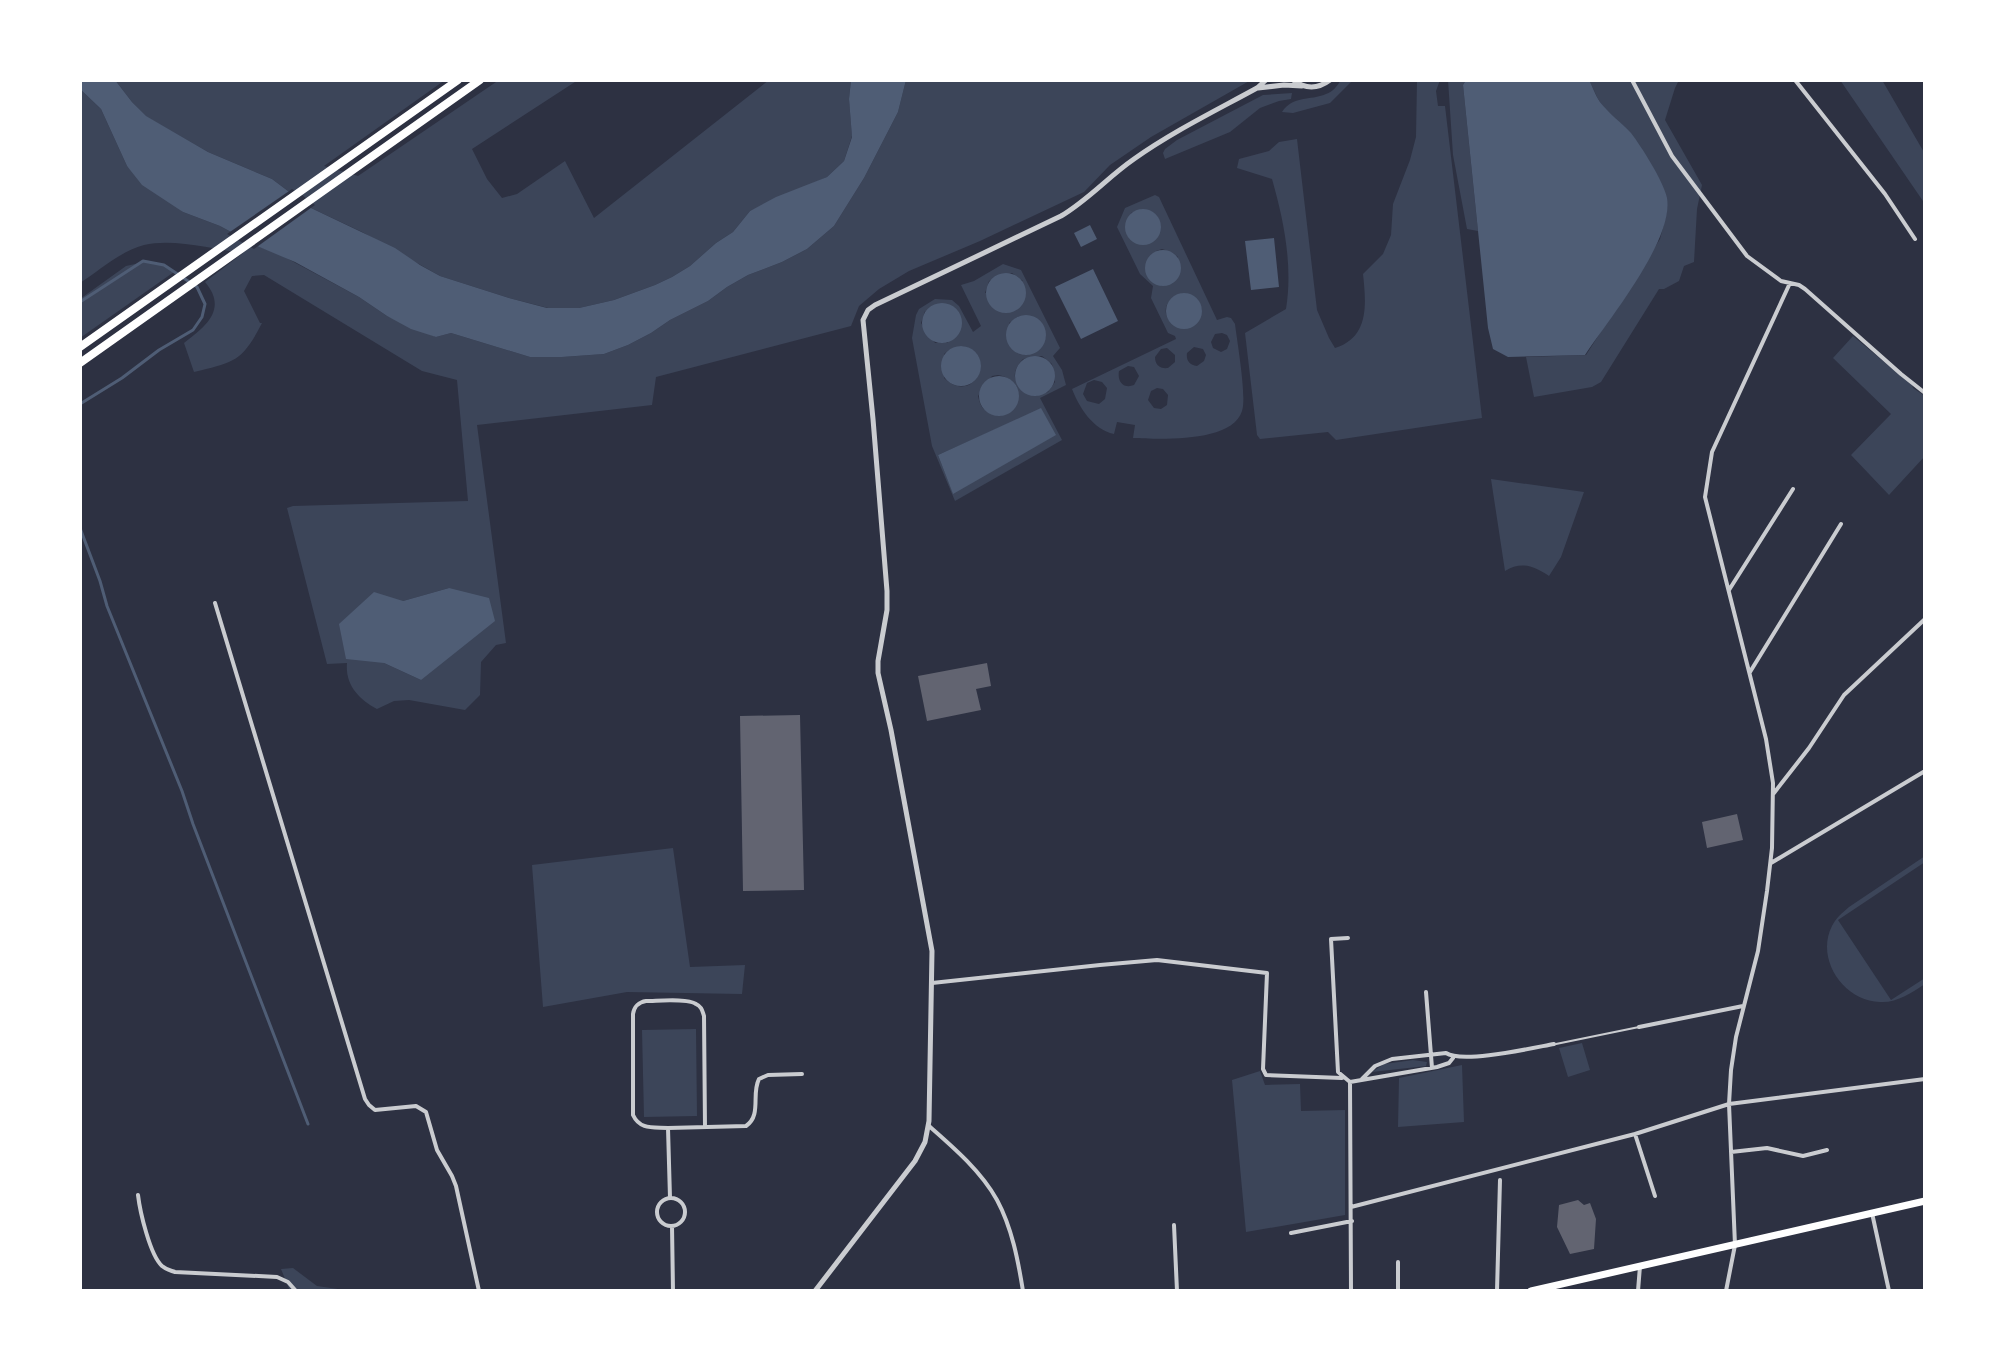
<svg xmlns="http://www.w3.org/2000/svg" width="2005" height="1371" font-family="Karla,sans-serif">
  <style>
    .green { fill: #3c4559; fill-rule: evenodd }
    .water { fill: #4f5d75 }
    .pier { fill: #2d3142 }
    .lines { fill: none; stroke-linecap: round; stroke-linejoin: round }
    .stream { stroke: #4f5d75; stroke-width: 3 }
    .building { fill: #626471 }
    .service { stroke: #caccd0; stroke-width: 2 }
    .minor { stroke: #caccd0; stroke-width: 4 }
    .tertiary { stroke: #caccd0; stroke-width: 5 }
    .primary { stroke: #fff; stroke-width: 7 }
    .motorway { stroke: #fff; stroke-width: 8 }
  </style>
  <rect width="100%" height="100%" fill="#2d3142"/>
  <path class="green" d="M115,80h330l-121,86 34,10 141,-96h79l-106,69 15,30 15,19 15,-4 48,-33 29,57 175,-138h82l-2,19 3,37 -8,25 -17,16 -77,34 -17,21 -17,11 -26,23 -18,11 -17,8 -41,15 -35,8h-31l-39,-10 -69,-22 -78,-44 -51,-24 -39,-29 -64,-27 -63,-36 -13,-14z
    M906,80h345l-100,57 -41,28 -26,27 -104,49 -71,30 -30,18 -20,17 -8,20 -195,51 -4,28 -175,20 29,218 -10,2 -15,17 -1,33 -15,15 -56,-10 -15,1 -17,8c-18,-10 -32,-24 -30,-46l-20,1 -40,-156 6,-2 175,-5 -11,-121 -35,-9 -158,-96 -12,1 -8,15 16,32h2c-20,39 -28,39 -68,49l-10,-29c22,-17 44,-34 21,-61l38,-29c-30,-4 -70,-15 -99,-8 -23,6 -44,25 -64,38v-194l21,20 26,57 56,46 37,14 37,20 22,8 80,43 28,19 49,21 15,-4 79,24h32l42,-3 24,-9 23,-12 19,-13 38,-19 19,-14 21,-12 34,-13 25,-13 27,-23 30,-48 34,-66zM449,588l-28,92 -37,-17 19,-62z
    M1341,80h12l-23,23 -37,10 -11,-1c11,-17 28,-11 44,-18 7,-2 11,-8 15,-14z
    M1417,80h23l-4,11 2,15h7l37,312 -146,22 -8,-8 -68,7 -3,-4 -12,-102 41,-24c7,-43 -2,-88 -14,-130l-35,-11 2,-9 30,-8 10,-9 18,-3 20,171 12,28 6,10c35,-11 31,-45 28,-74l20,-20 8,-19 2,-31 17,-44 6,-23z
    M1448,80h18l-3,5 15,146 -11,-2 -14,-74z
    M1589,80h90l-4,8 -10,32 37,65 -5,24 -3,53 -10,4 -5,15 -15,8h-5l-58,93 -9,5 -58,10 -8,-40 60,-2 74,-116 6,-23 1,-16 -69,-101z
    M1840,80h42l43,74v50z
    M1292,93l-1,6 -12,2 -19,7 -30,24 -65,27 -2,-6 2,-4 12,-9 86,-45z
    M1155,195l4,2 58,123 10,-3 4,1 4,6c2,17 12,73 7,87 -10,32 -82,28 -109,27l2,-13 -18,-3 -3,12c-21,-5 -34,-25 -42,-45l104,-50 -1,-3 -7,-3 -17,-35 2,-12 -13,-12 -23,-47 8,-19zM1142,209c14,1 20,10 18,24l-24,10 -9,-8 4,-22zM1162,249l11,4 5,4 -5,26 -12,3 -5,-35zM1182,293c12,1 18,6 20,18l-14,17c-27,0 -30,-28 -6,-35zM1222,333l5,2 3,6 -3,8 -6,3 -8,-4 -2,-6 4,-8zM1194,347l9,2 3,6 -2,6 -7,5c-8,-1 -11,-6 -10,-13zM1167,348l8,7v7l-7,6c-8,1 -13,-3 -13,-11l6,-8zM1128,366l6,1 5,9 -5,9c-10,4 -17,-3 -15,-14zM1094,380l8,2 5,6 -2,11 -6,5 -12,-3 -4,-7 4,-11zM1157,388l6,1 5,6 -1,10 -6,4 -7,-1 -6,-8 3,-9z
    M144,262l19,3 11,7 -94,66v-39l46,-33z
    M1003,264l18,6 39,78 -7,8 9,14 4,15 -26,13 22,42 -107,61 -23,-55 -20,-108 4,-23 3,-6 16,-10 17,1 7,6 14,26 8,-6 -20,-41 13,-4zM1012,273l11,8 -38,12 4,-12zM925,311l23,32h-13l-14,-20zM1019,316l27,19c-2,14 -13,22 -27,19l-10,-31zM961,346c39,6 13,61 -17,32v-24l5,-4zM1042,356l10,8 3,18 -7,10 -12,4c-18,-9 -30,-18 -13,-37zM998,375c37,6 17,54 -10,37 -7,-4 -8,-8 -10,-16l14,-20zM1041,409l14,26 -102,58 -15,-38z
    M1853,336l59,49 1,3 12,8v60l-36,39 -38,-40 40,-41 -58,-56z
    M1491,479l93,13 -23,65 -12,19c-15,-10 -28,-15 -44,-5z
    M673,848l17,119 55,-2 -3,29 -115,-2 -84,15 -11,-142z
    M1925,856v6l-87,58 53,80 34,-22v6c-14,9 -28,19 -45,18 -36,-1 -65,-43 -48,-76 4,-8 10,-13 17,-19z
    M696,1029l1,87 -53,1 -2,-87z
    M1582,1043l8,27 -22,7 -9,-29z
    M1413,1060l14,2 -1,4 -54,6 12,-8z
    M1462,1065l2,57 -66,5 1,-49z
    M1260,1071l5,14 35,-1 1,27 44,-1v105l-99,17 -14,-152z
    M293,1268l24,18 28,4 33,-1 1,2h-89l-9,-22z"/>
  <path class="water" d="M80,80h35l17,22 14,14 62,36 64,27 16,12 12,7 11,10 84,40 25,17 20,11 69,22 38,10h32l35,-8 41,-15 17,-8 18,-11 26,-23 17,-11 17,-21 26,-14 51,-20 17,-16 8,-24 -3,-38 2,-19h55l-8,32 -34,66 -30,48 -27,23 -25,13 -34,13 -21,12 -19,14 -38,19 -19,13 -23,12 -24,9 -42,3h-32l-79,-24 -15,4 -25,-8 -24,-13 -28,-19 -64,-35 -38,-16 -37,-20 -37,-14 -41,-27 -15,-19 -26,-57 -21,-20z
    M1466,80h123c4,7 6,15 11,22 9,12 21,20 31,31 10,13 33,49 36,65 7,42 -58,121 -82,157l-77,2 -15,-8 -5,-21 -25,-243z
    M1125 227a18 18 0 1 1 36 0a18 18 0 1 1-36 0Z
    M1090,225l7,14 -16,8 -7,-14z
    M1274,238l5,49 -28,3 -6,-49z
    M1145 268a18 18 0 1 1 36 0a18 18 0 1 1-36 0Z
    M1093,269l25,52 -37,18 -26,-52z
    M986 293a20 20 0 1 1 40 0a20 20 0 1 1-40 0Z
    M1166 311a18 18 0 1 1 36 0a18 18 0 1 1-36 0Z
    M922 323a20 20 0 1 1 40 0a20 20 0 1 1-40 0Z
    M1006 335a20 20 0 1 1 40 0a20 20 0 1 1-40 0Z
    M941 366a20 20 0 1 1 40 0a20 20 0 1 1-40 0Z
    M1015 376a20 20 0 1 1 40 0a20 20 0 1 1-40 0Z
    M979 396a20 20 0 1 1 40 0a20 20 0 1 1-40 0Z
    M1041,408l15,27 -103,59 -15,-39z
    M449,588l40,10 6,23 -74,59 -37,-17 -38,-4 -7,-35 35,-32 29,9z"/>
  <path class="pier" d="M292,189l10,6 13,10 -61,44 -27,-15z"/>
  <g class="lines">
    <path class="stream" d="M80,302l63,-41 21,4 33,22 8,17 -3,13 -9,13 -34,20 -37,28 -42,26
      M80,528l20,53 7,25 75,185 11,33 115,300"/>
  </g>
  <path class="building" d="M987,663l4,23 -15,3 5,21 -54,11 -9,-45z
    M800,715l4,175 -61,1 -3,-175z
    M1737,814l6,26 -36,8 -5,-26z
    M1578,1200l6,5 6,-2 6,16 -2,30 -24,5 -13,-27 2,-22z"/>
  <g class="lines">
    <path class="service" d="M1556,1044l83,-17"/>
    <path class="minor" d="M1632,80l40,76 75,100 34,25 18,4 6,4 96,85 24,19
      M1795,80l90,114 30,45
      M1729,590l64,-101
      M215,603l150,496 4,6 6,5 41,-4 10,6 11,38 15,26 4,10 23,105
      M1750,672l91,-148
      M1774,793l35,-45 35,-53 81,-76
      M1771,863l154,-92
      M1348,938l-17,1 7,133 12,10
      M932,983l168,-18 57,-5 110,13 -4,96 3,6 76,3
      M1426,992l6,76
      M1639,1027l104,-21
      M1362,1079l13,-13 17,-7 54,-6c16,11 86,-5 108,-9
      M929,1126c24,21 52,45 68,74 15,28 21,60 26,91
      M668,1128l78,-2c16,-11 5,-32 13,-47l9,-4 34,-1
      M1635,1134l20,62
      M1731,1152l36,-4 36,8 24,-6
      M138,1195c2,17 12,60 24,71 5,4 7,4 13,6l102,5 11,5 8,9
      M657 1212a14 14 0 1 1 28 0a14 14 0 1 1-28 0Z
      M670,1198l-2,-70c-15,-1 -28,2 -35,-13v-101c1,-7 6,-12 13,-13 12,0 41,-3 50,3 6,3 6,6 8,12l1,111
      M1351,1207l284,-73 94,-30 196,-25
      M1872,1213l17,78
      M1174,1225l3,66
      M672,1226l1,65
      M1291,1233l61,-12
      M1351,1291l-1,-209 87,-15 12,-4 4,-5
      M1398,1291v-29
      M1497,1291l3,-111
      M1638,1291l2,-25
      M1726,1291l9,-46 -6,-141 2,-34 5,-33 22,-86 9,-60 5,-43 1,-65 -7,-44 -61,-242 7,-45 78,-169"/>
    <path class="tertiary" d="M1293,80c12,9 25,9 37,0
      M1258,88l26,-3 18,1
      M815,1291l100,-130 10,-19 4,-21 3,-170 -41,-221 -13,-57v-12l9,-51v-19l-14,-172 -10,-99 5,-10 7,-5 186,-89c27,-16 47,-39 73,-57 38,-27 81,-48 123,-71l9,-8"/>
    <path class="primary" d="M1531,1291l394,-90"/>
    <path class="motorway" d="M80,347l378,-267
      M80,363l400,-283"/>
  </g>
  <rect width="2005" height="1371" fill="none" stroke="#ffffff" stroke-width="164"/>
</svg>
